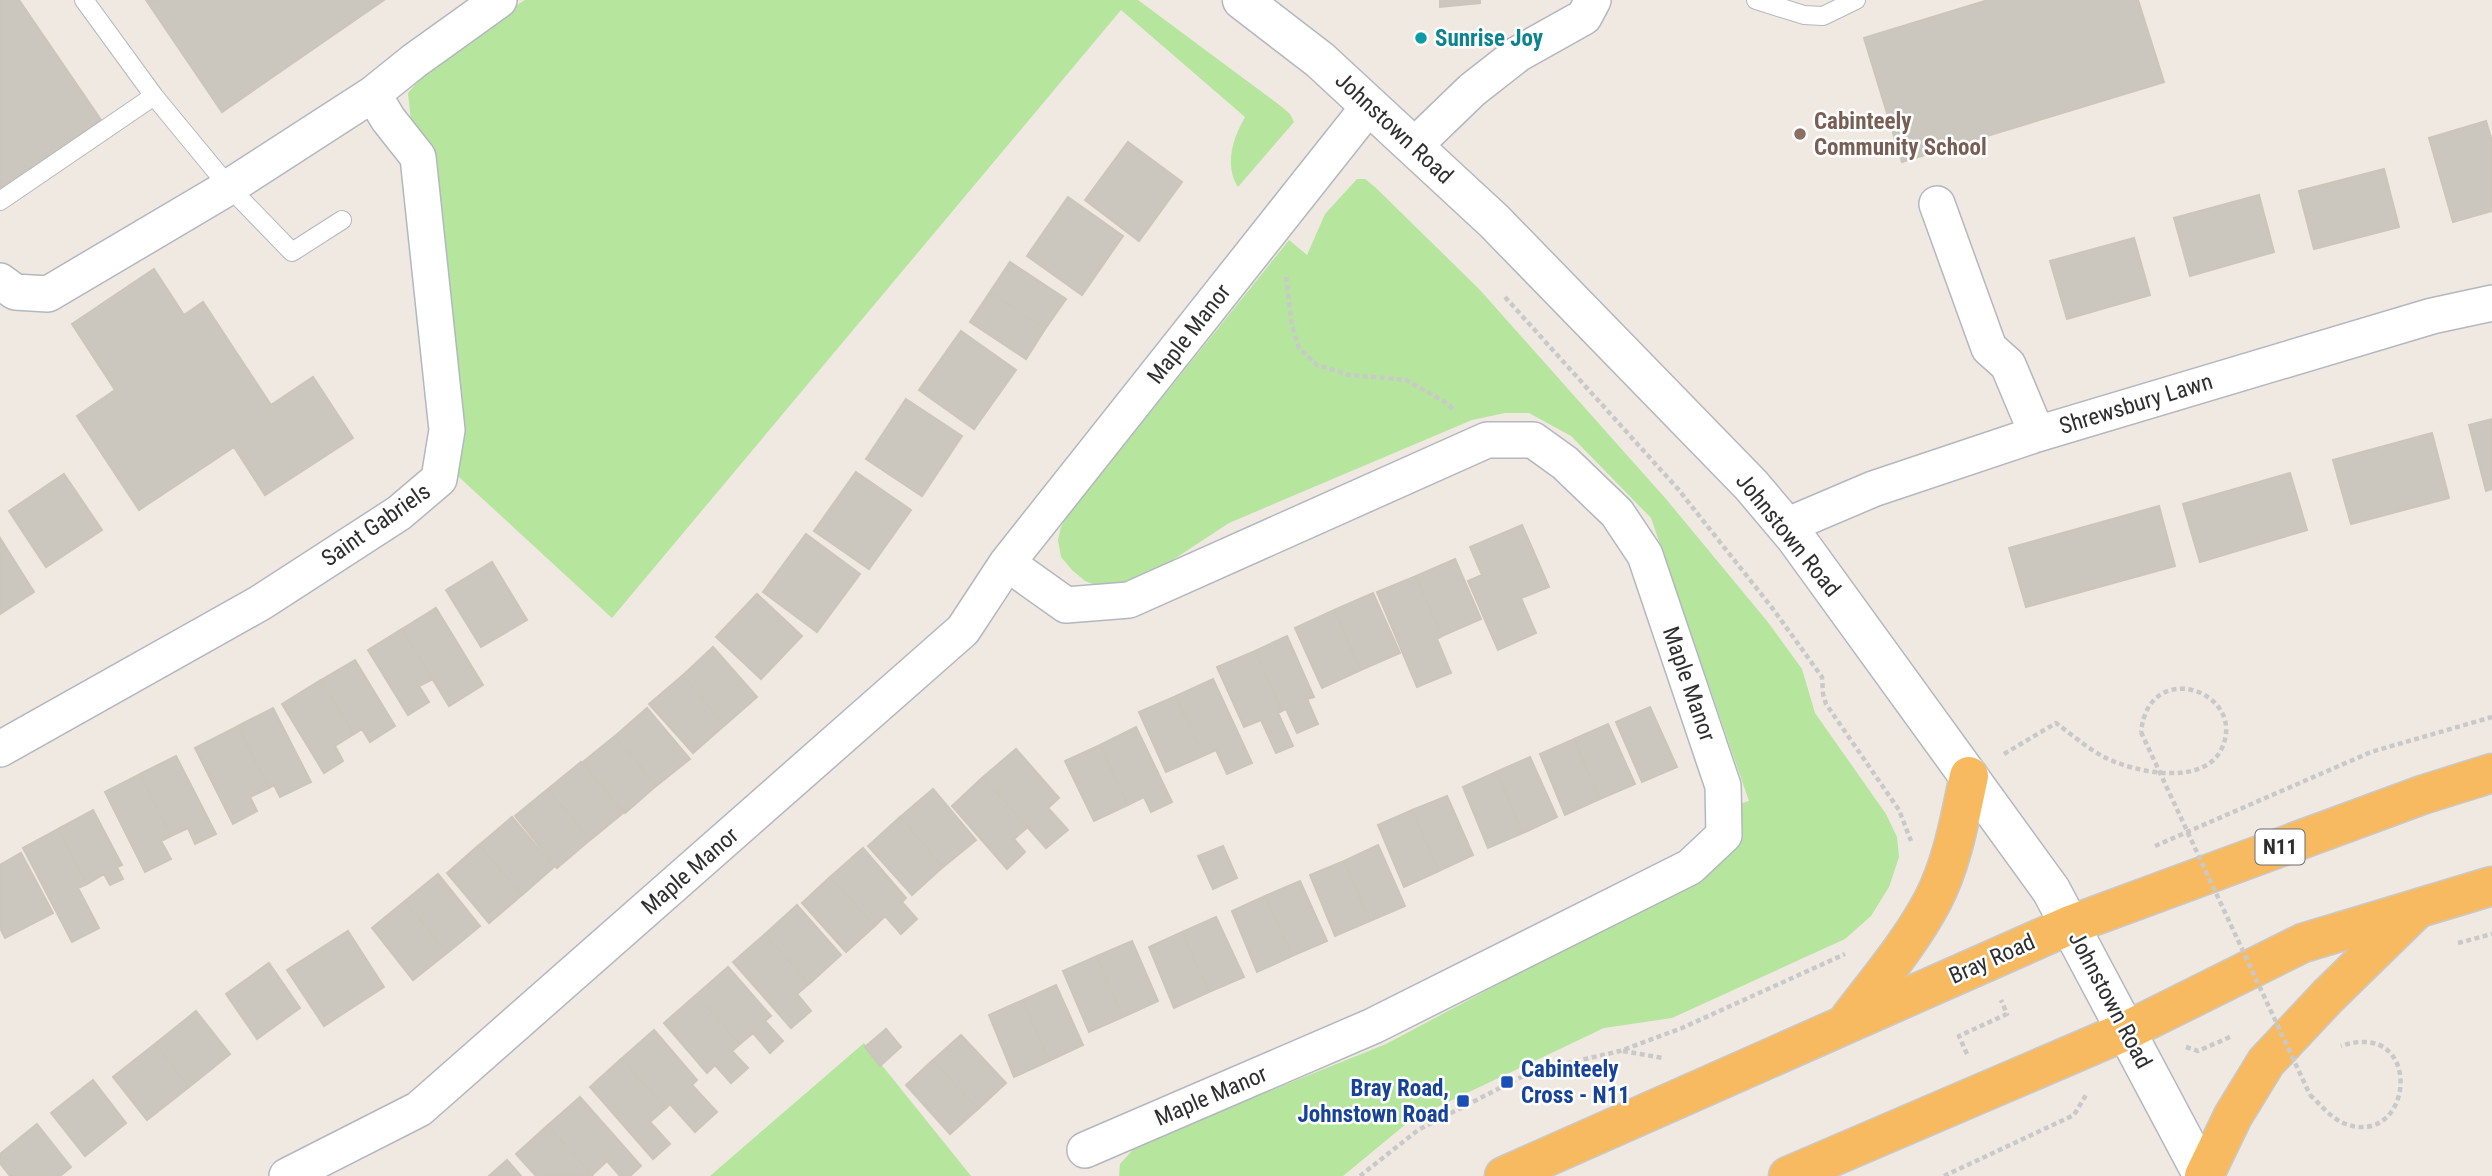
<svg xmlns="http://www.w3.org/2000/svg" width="2492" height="1176" font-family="'Roboto Condensed',sans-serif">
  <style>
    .green { fill: #b6e59e }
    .building { fill: #cbc7bf; stroke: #cbc5ba; stroke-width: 2 }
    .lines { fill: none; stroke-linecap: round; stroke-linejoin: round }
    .service-casing { stroke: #b4b7c1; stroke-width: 20 }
    .minor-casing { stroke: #b4b7c1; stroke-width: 38 }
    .tertiary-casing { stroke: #b4b7c1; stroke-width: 41 }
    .trunk-casing { stroke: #c9c9c9; stroke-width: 41 }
    .path { stroke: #c9c9c9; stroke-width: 4.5; stroke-dasharray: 5 3.5; stroke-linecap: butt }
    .service { stroke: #fff; stroke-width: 18 }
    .minor { stroke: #fff; stroke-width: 35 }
    .tertiary { stroke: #fff; stroke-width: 38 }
    .trunk { stroke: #f8ba60; stroke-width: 38 }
    .path-bridge { stroke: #c9c9c9; stroke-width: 4.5; stroke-dasharray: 5 3.5; stroke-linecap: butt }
    .culture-dot { fill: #0f9aa8; stroke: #fff; stroke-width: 2.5 }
    .education-dot { fill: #8d6e63; stroke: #fff; stroke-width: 2.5 }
    .transit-dot { fill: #1a4fb4; stroke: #fff; stroke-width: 2.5 }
    .labels { text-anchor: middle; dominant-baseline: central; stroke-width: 5; stroke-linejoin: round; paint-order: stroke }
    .shield { fill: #fff; stroke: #6d6d6d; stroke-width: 2 }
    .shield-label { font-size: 21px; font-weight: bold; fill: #2e2e2e }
    .culture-label { font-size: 23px; font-weight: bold; fill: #0d838f; stroke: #fff; text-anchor: start }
    .education-label { font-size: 23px; font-weight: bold; fill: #785e54; stroke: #fff; text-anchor: start }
    .street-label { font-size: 23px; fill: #2e2e2e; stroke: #fff }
    .transit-label { font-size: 23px; font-weight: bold; fill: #164399; stroke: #fff; text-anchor: start }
  </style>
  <rect width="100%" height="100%" fill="#efe9e1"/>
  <path class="green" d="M525,0h613l144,107 8,7 4,8 -56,65c-14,-22 -5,-49 7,-70l-124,-107 -509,608 -164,-151 -40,-374 35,-41z
    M1357,179h8l10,8 104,102 187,210 101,122 35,48 13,44 71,101 11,23 2,20 -10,30 -18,29 -26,23 -173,79 -68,10 -192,91 -69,57h-224l1,-12 18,-20 248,-100 301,-160 52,-80 10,-3 -98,-283 -80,-82 -42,-23h-24l-33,7 -243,103 -99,65 -29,-1 -16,-6 -13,-11 -11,-13 -3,-17 3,-13 6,-11 222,-276 18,15 18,-41z
    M864,1043l107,133h-261z"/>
  <path class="building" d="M0,0h19l82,120 -101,68z
    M146,0h238l-162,112z
    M1440,0h40v3l-40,4z
    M1988,0h150l26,82 -262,80 -38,-124z
    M2486,121l6,20v70l-39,11 -24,-84z
    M1128,142l54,40 -43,59 -54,-41z
    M2384,169l15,58 -85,22 -15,-58z
    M2259,195l15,57 -84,24 -16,-58z
    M1068,197l55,39 -41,59 -55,-39z
    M2134,238l16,57 -83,24 -17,-58z
    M1010,262l56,37 -21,30 -55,-37z
    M154,269l30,46 19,-13 68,103 42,-28 40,61 -88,57 -31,-48 -95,63 -62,-94 38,-26 -43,-66z
    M990,292l55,37 -19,30 -56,-37z
    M961,331l55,39 -42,59 -55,-39z
    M906,399l56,37 -40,60 -56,-37z
    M2492,419v70l-6,2 -17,-66z
    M2432,433l17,65 -98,26 -18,-64z
    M856,472l55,38 -42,59 -55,-38z
    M2290,473l17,57 -107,32 -17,-58z
    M64,474l38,56 -56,37 -37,-56z
    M2159,506l16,60 -149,41 -17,-59z
    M1522,525l27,62 -28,11 15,35 -38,17 -30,-69 14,-6 -12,-28z
    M806,534l54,40 -43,58 -54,-40z
    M0,538l34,54 -34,22z
    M1455,559l26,60 -39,17 -26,-60z
    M492,562l35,58 -46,27 -35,-57z
    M1416,576l26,60 -5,3 14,34 -34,14 -40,-95z
    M1373,593l27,60 -39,17 -27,-60z
    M757,594l45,42 -41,43 -45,-42z
    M436,608l47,77 -34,21 -47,-77z
    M1334,610l27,60 -39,18 -27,-60z
    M402,629l31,50 -14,7 10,16 -21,13 -40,-65z
    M1287,636l27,61 -7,2 11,25 -21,9 -11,-24 -4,2 -27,-60z
    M713,647l44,50 -32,28 -43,-49z
    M1255,651l27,60 -4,2 15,33 -17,7 -15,-33 -17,7 -27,-60z
    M355,660l40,66 -25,16 -8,-13 -8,5 -33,-54z
    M682,676l43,49 -32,28 -44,-49z
    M1213,679l39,84 -25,11 -11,-24 -13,6 -27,-60z
    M321,680l33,54 -19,12 8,15 -19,12 -42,-69z
    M1176,696l27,60 -37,16 -27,-60z
    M1650,707l27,60 -35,15 -26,-60z
    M273,708l38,74 -31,15 -6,-12 -5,3 -31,-62z
    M647,708l43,51 -34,27 -41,-50z
    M1608,724l27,60 -35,15 -26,-60z
    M238,726l31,62 -19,9 7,14 -24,13 -38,-76z
    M1136,727l36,75 -21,10 -7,-15 -16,8 -28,-60z
    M615,736l41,50 -31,27 -42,-51z
    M1574,739l26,60 -35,16 -25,-61z
    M1100,745l28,60 -34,16 -29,-60z
    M1016,749l43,49 -11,10 20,22 -22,18 -63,-71z
    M176,756l40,78 -21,10 -7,-16 -17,8 -31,-62z
    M1530,757l27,60 -34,16 -27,-61z
    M581,762l42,51 -33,27 -42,-51z
    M1496,772l27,61 -35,15 -25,-61z
    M140,774l31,62 -10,5 10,18 -26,13 -40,-80z
    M983,777l45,50 -14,12 11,13 -18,17 -55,-63z
    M548,789l42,51 -33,28 -42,-52z
    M933,789l43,51 -33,27 -43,-50z
    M1447,796l26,59 -34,16 -27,-61z
    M93,810l29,55 -5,2 6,12 -13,6 -6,-11 -17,10 -29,-55z
    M1412,810l27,61 -35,16 -26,-62z
    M512,817l42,50 -32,28 -43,-50z
    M900,817l43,50 -31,28 -44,-49z
    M58,829l29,55 -9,4 21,40 -27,14 -49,-94z
    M479,845l43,50 -33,28 -42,-50z
    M1378,845l27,61 -35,15 -26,-60z
    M1223,846l14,32 -24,11 -15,-33z
    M863,848l43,50 -4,4 15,17 -16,15 -16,-18 -10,10 -45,-49z
    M21,853l32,60 -48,25 -5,-10v-63z
    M1344,861l26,60 -35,15 -25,-61z
    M438,874l42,52 -33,27 -42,-52z
    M830,877l45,49 -29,26 -44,-49z
    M1300,881l27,60 -35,15 -27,-60z
    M1265,896l27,60 -35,16 -25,-61z
    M405,901l42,52 -34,27 -41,-52z
    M797,905l44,50 -32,29 -44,-50z
    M1216,917l28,60 -35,15 -27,-60z
    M348,931l36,56 -60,39 -37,-56z
    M1182,932l27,60 -35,16 -25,-61z
    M765,934l44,50 -12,10 14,17 -20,17 -58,-66z
    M1132,941l26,60 -35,16 -26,-61z
    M1097,956l26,61 -34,15 -26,-61z
    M269,963l31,45 -43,31 -31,-45z
    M728,967l43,49 -6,5 18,20 -13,12 -17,-20 -13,11 -44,-49z
    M1056,985l27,60 -34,16 -26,-61z
    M696,995l44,49 -8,7 16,17 -17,15 -16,-18 -8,8 -43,-50z
    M1023,1000l26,61 -35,16 -25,-62z
    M196,1011l34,43 -41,33 -34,-43z
    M886,1029l15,18 -21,19 -15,-19z
    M654,1030l43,50 -5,5 25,27 -22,20 -25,-28 -4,4 -45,-49z
    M961,1035l45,48 -28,26 -45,-49z
    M155,1044l34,43 -42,33 -34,-43z
    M621,1059l45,49 -16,14 20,22 -17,15 -63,-72z
    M933,1060l45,49 -28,25 -44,-49z
    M93,1080l33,43 -41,33 -34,-43z
    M580,1097l61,69 -11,10h-10l-13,-15 -15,14 -44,-50z
    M37,1124l34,43 -11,9h-50l-10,-13v-9z
    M548,1125l44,50 -56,1 -20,-22z
    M507,1160l14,16h-32z"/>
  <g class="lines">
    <defs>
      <path id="service" d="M84,0l70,96 75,91 63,65 50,-32
        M1756,0l48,15 19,1 33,-16
        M0,201l154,-105"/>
      <path id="minor" d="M1414,146l58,-56 46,-36 66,-37 9,-17
        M1937,204l52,144 19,17 29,69
        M0,281l15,11 33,2 181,-107 144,-93 41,-33 85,-61
        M1786,526l87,-37 164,-55 395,-118 60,-13
        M1007,563l59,42 63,-5 358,-160h46l32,23 52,50 28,42 78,231 1,49 -34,32 -317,159 -288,124
        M0,749l260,-146 139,-90 40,-34 8,-49 -29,-273 -30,-38 -15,-25
        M287,1176l132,-67 544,-479 44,-67 363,-458"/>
      <path id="tertiary" d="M1242,0l78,60 174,161 257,264 44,52 256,353 152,286"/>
      <path id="trunk" d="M1846,1023c30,-40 64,-79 87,-123 20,-39 27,-83 36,-124
        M1504,1176l566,-251 352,-130 70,-22
        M1788,1176l338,-145 177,-88 189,-57
        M2204,1176l29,-60 33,-54 62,-66 86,-84"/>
    </defs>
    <use href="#service" class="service-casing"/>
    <use href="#minor" class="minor-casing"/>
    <use href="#tertiary" class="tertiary-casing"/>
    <use href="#trunk" class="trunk-casing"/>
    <path class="path" d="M1286,277l6,49 7,22 18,17 33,10 56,5 39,22 11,9
      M1505,297l173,192 95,120 49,68 1,17 3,10 73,106 12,31
      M2004,754l52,-31c15,11 31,25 48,34 29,15 98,30 117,-7 29,-57 -72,-95 -80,-18
      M2155,846l216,-94 121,-35
      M2458,943l34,-9
      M2186,1047l12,4 32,-14
      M1623,1051l40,7
      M1967,1054l-8,-18 48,-22 -6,-14
      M2310,1095c10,9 20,22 33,28 71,29 83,-106 -2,-77
      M1360,1176l58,-46 115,-59 87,-20 62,-23 163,-74
      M1944,1176l130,-61 12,-20"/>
    <use href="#service" class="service"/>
    <use href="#minor" class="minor"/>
    <use href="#tertiary" class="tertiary"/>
    <use href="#trunk" class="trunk"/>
    <path class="path-bridge" d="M2141,732l169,363"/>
  </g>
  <circle class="culture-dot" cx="1421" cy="38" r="7"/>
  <circle class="education-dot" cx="1800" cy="134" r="7"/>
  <g class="transit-dot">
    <rect x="1500" y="1075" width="14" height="14" rx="3.5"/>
    <rect x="1456" y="1094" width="14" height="14" rx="3.5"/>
  </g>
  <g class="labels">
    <rect class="shield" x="2255.5" y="829.5" width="49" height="35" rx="5"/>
    <g class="shield-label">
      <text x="2280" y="847">N11</text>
    </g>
    <g class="culture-label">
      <text x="1435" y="38">Sunrise Joy</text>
    </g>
    <g class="education-label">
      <text x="1814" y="121">Cabinteely<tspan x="1814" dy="26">Community School</tspan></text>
    </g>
    <g class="street-label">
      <text transform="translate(1394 128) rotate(43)">Johnstown Road</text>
      <text transform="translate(1189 334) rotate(-52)">Maple Manor</text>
      <text transform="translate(2136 404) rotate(-17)">Shrewsbury Lawn</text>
      <text transform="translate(376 525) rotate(-35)">Saint Gabriels</text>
      <text transform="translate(1788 535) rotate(51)">Johnstown Road</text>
      <text transform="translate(1689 684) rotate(71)">Maple Manor</text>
      <text transform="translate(690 871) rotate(-41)">Maple Manor</text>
      <text transform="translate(1992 959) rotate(-24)">Bray Road</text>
      <text transform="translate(2110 1000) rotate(62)">Johnstown Road</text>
      <text transform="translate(1211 1096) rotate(-23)">Maple Manor</text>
    </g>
    <g class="transit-label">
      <text x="1521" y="1069">Cabinteely<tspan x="1521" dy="26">Cross - N11</tspan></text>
      <text x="1449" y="1088" text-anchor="end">Bray Road,<tspan x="1449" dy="26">Johnstown Road</tspan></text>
    </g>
  </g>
</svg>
